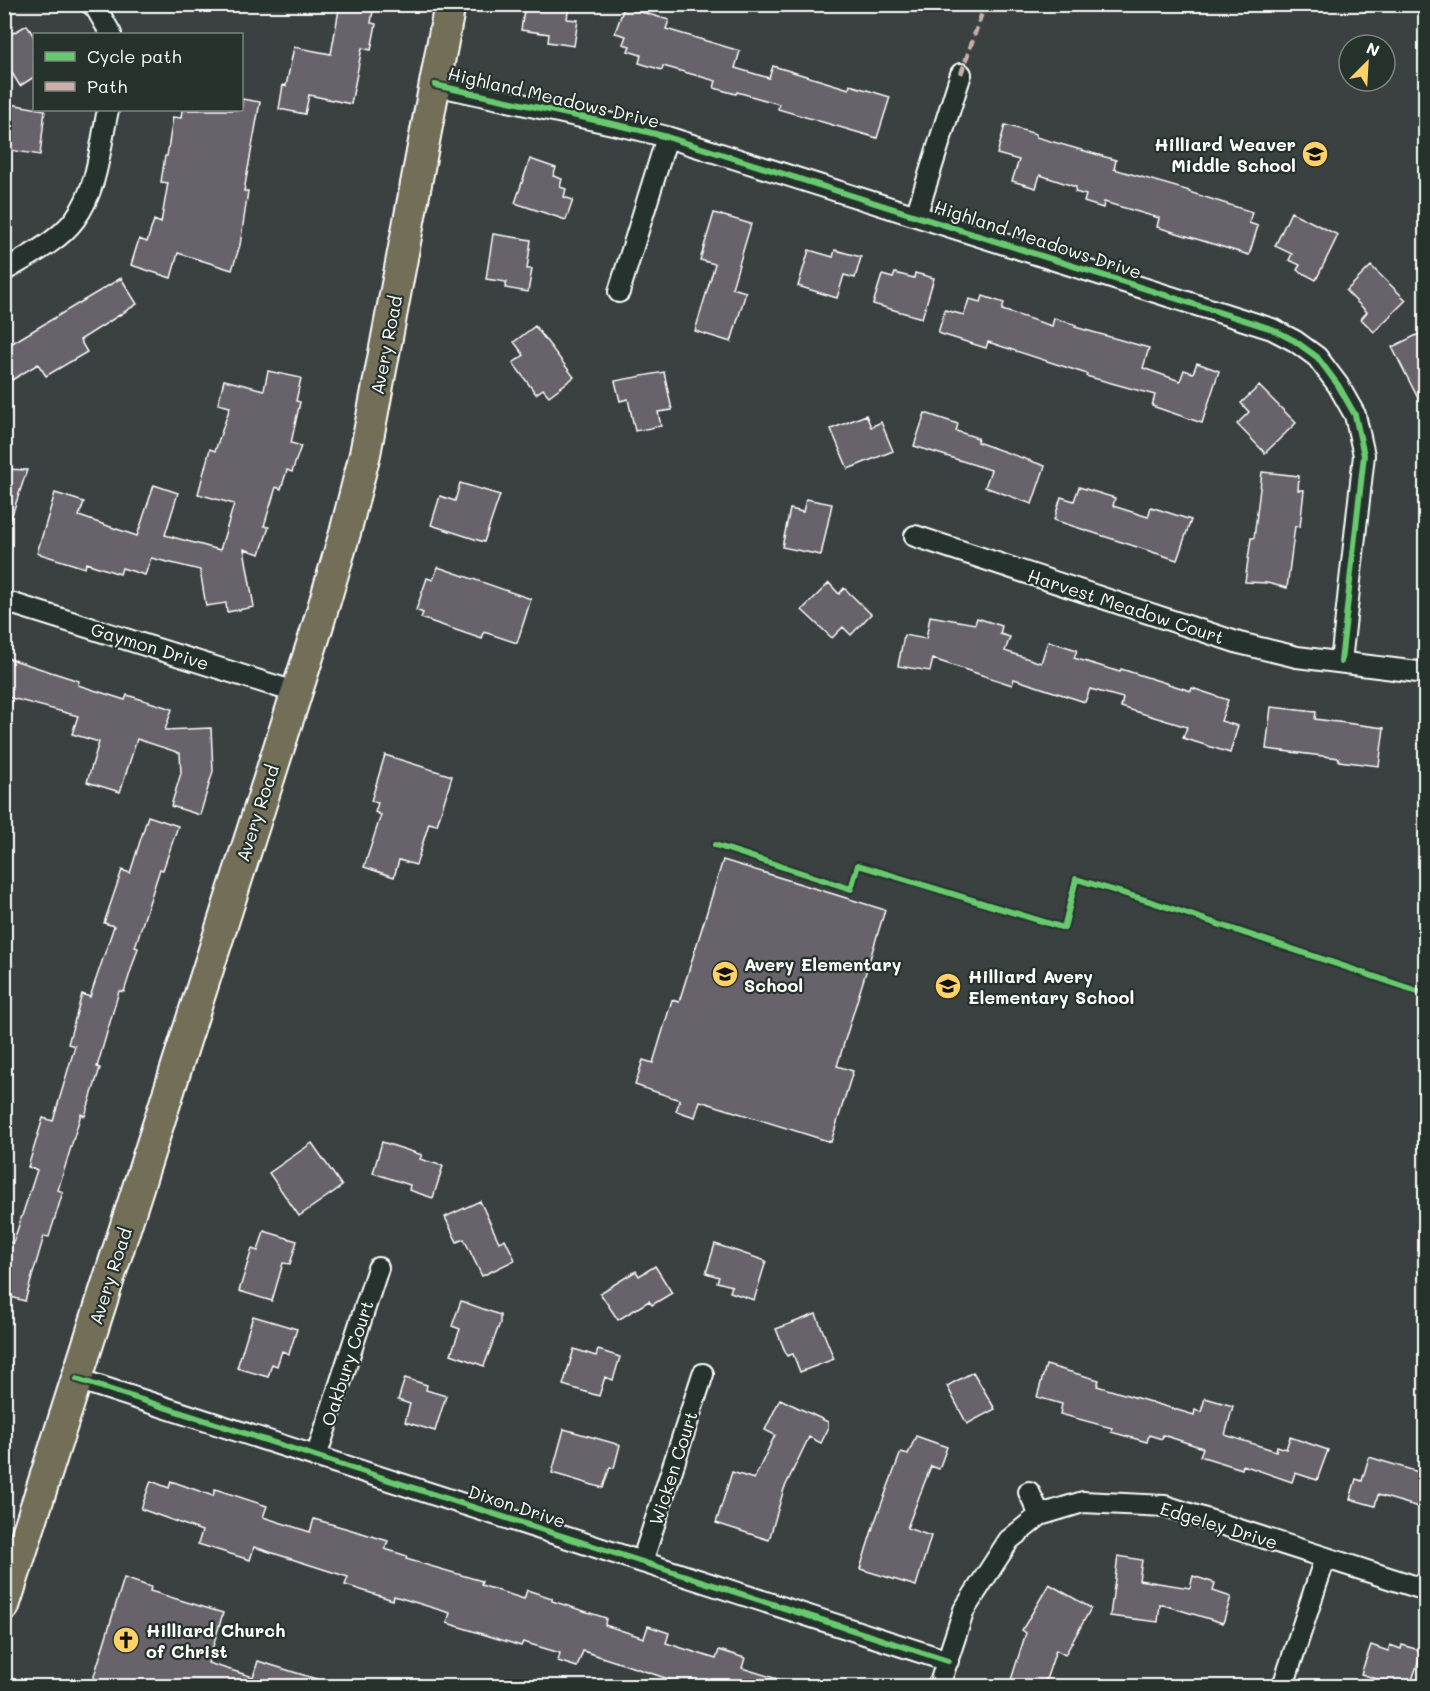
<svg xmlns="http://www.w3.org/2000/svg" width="1430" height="1691" font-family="Mali,sans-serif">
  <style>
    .building { fill: #68626b; stroke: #fff; stroke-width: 1.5 }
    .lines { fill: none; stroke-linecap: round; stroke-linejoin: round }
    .street-casing { stroke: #fff; stroke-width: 24 }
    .primary-casing { stroke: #fff; stroke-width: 34 }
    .street { stroke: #26332d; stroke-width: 20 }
    .primary { stroke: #726e59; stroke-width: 30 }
    .quiet { stroke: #cab0a6; stroke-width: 4.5; stroke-dasharray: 9 4.5; stroke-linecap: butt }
    .cycleway-casing { stroke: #26332d; stroke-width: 10 }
    .cycleway { stroke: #67ca6e; stroke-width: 6 }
    .labels { text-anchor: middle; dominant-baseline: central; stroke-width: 4.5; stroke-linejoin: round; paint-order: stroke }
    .street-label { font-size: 18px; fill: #fff; stroke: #26332d }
    .poi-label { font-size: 18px; font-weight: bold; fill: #fff; stroke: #26332d; text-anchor: start }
  </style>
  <rect width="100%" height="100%" fill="#3a4140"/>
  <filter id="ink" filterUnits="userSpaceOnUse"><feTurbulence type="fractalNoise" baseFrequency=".0167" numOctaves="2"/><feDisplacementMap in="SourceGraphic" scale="12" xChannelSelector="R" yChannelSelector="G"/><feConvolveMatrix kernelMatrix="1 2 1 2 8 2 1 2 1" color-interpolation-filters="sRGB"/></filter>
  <g filter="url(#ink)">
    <path class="building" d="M340,4h34l-3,19 5,1 -5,26 -9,-2 -11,56 -42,-9 -4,19 -26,-5 4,-24 3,1 8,-39 37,7z
      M525,4h44l-2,15 11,1 -4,26 -26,-4 1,-8 -28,-4z
      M624,7l45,13 -3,9 74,22 -5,17 34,10 4,-12 76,23 1,-4 40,12 -13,41 -99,-29 1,-5 -42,-12 -1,2 -22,-6 2,-7 -53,-15 -1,4 -23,-7 2,-8 -13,-4 2,-5 -7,-2 3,-8 -11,-3z
      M27,25l7,12v40l-14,9 -16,-26v-22z
      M242,99l18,3 -16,89h4l-8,54 -8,25 -54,-17 -7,25 -40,-13 8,-26 8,3 7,-22 7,3 7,-40 -7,-1 4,-26h2l6,-39 8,1 1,-8h60z
      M10,104l35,6 -5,45 -36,-6z
      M1005,125l31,9v3l80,23 -2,9 76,22 -1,1 63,20 -3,11 9,3 -9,29 -92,-28 2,-9 -55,-16 -1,6 -19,-6 2,-7 -11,-3 1,-5 -36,-12 -4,13 -24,-7 7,-21 -22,-6z
      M530,159l26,9 -3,8 9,3 -2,8 6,2 -2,8 9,3 -7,20 -51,-17z
      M1291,212l47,23 -22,45 -19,-10 3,-5 -11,-5 3,-6 -17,-8z
      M714,213l37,11 -19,64 14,4 -15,50 -36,-11 20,-67 -15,-4z
      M493,234l38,6 -4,29h5l-4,23 -23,-4 2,-6 -21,-3z
      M809,250l24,7 2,-7 26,7 -6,21 -11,-3 -7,23 -39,-12z
      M1371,266l35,34 -32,32 -13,-13 6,-7 -21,-21z
      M895,273l19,5 1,-5 19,5 -12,40 -49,-14 9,-29 11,3z
      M121,278l16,26 -57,36 7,12 -41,24 -8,-12 -26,16 -8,-11v-21z
      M983,296l21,7 -2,7 50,16 2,-8 22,7 -1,2 74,21 -6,20 37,13 4,-11 9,3 4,-10 22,8 -17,52 -50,-17 3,-11 -69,-19 1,-2 -99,-32 -2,6 -48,-15 7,-23 19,5 5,-16 12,3z
      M535,326l39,51 -25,19 -6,-7 -7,5 -23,-31 11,-8 -10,-13z
      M1425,331v81l-33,-65z
      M268,371l33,7 -5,23 4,1 -9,41 10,3 -9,26 -5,-2 -6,19 -5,-2 -12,39 5,1 -9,27 -16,-5 10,58 -27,5 -1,-9 -20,3 -6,-36 -49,-12 -6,17 -23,-7 -2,6 -34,-11 -1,5 -48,-15 18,-60 29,9 -5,14 58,20 17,-51 24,8 -13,42 55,15 14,-46 -36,-10 12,-45 5,2 15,-44 -12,-3 6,-24 40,10z
      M664,372l8,38 -14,2 3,14 -26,5 -7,-32 -8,2 -5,-20z
      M1259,386l37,37 -31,30 -28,-29 12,-12 -8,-9z
      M925,413l33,11 -2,7 22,7 -1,4 68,24 -13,38 -47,-17 6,-17 -77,-24z
      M866,415l5,12 10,-5 12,29 -45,18 -17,-40z
      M4,469l23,1 -19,57h-4z
      M1262,472l37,4 -1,14h6l-4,37 -5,-1 -8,62 -20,-5 -22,-1 6,-44h3z
      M460,483l40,12 -16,47 -53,-17 9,-29 15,5z
      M1079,487l36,11 -2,8 35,11 3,-10 40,13 -14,40 -123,-40 7,-23 13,4z
      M806,499l26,5 -11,51 -39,-8 8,-38 13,3z
      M438,567l93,32 -14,44 -33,-11 -2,7 -61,-21 2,-5 -7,-3 11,-32 6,2z
      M829,583l10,11 5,-6 27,26 -20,21 -8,-8 -11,11 -30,-28z
      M930,616l45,8 2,-6 25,8 -2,8 10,3 -5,14 36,12 7,-22 29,9 -3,8 46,14 1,-3 70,22 1,-3 36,12 -7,21 17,5 -8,27 -47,-15 4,-11 -66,-20 2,-9 -33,-9 -5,13 -71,-23 -2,6 -79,-26 -3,12 -32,-5 6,-31 22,4z
      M4,657l75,24 -1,4 47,15 2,-5 45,14 -7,21 46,-2 2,43 -13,44 -29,-9 10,-33 -1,-20 -43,-14 -17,53 -33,-10 12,-40 -27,-8 6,-18 -74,-20z
      M1271,707l45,5 -1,7 69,9 -5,38 -40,-5v-3l-73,-9z
      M385,755l67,21 -15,49 -8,-2 -13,42 -17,-5 -5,17 -30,-10 17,-52 -6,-3 3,-9 -7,-2z
      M148,816l30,10 -15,44 -3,-1 -25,78 3,1 -14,44 -5,-1 -22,76 3,1 -15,48 -4,-2 -23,76 5,2 -14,45 -5,-1 -19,65 -21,-6v-54l9,2 24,-73 -9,-3 15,-49 10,3 22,-75 -7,-2 14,-50 8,3 24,-71 -10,-3 18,-53 8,3z
      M723,860l162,50 -48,156 16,5 -22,71 -131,-41 -5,16 -19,-6 4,-11 -45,-15 8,-25 10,3 19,-63 7,2z
      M382,1142l40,13 -2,4 23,7 -10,32 -24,-8 1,-5 -37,-12z
      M312,1143l30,43 -43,30 -30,-43z
      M480,1201l19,41 6,-3 10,21 -33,16 -18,-37 -7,3 -12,-25z
      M264,1231l33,10 -7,23 -7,-1 -11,38 -33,-10 13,-42 6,2z
      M715,1244l51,17 -12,39 -24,-8 2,-6 -15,-4 2,-5 -13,-4z
      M655,1266l17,27 -20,12 -3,-4 -31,19 -18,-27 36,-22 3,5z
      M461,1301l39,14v8l-16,43 -33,-12 9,-25 -8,-3z
      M816,1314l18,45 -34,13 -7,-18 -6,2 -11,-27z
      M253,1316l44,13 -8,25 -7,-3 -5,15 -5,-2 -4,13 -31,-9z
      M574,1349l22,7 2,-6 22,7 -7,23 -8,-3 -6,19 -36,-11z
      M1046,1365l53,15 -2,6 97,29 1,-5 6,2 4,-14 28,8 -8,29 51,16 1,-5 9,3 4,-12 38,13 -11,30 -22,-7 -3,9 -49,-17 -1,4 -42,-13 3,-8 -40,-13 -1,4 -13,-4 -2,7 -36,-10 1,-4 -52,-14 2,-10 -25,-7z
      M973,1372l22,37 -28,15 -20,-38z
      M405,1378l22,7 -1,5 20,6 -11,35 -30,-9 5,-18 -12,-4z
      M780,1399l48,23v7l-7,14 -12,-6 -25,52 -15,51 -53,-17 16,-51 22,7 21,-44 -10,-5z
      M564,1429l56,16 -6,23 -4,-1 -7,21 -51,-15z
      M916,1436l31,11 -8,22 -8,-3 -24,62 24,8 -15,50 -56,-17 14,-45 27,-72 7,2z
      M1369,1457l56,17v35l-47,-14 -3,11 -25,-7 6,-20 6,2z
      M151,1481l18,7 2,-7 42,15 2,-7 52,17 -4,11 47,15 4,-13 48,14 26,8 -3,8 22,7 -1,3 76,22 -1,4 43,14 3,-9 25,8v3l54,17 -1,7 39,13 4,-12 21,7 -3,10 50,16 3,-9 26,8 -3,10 45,14 -1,4h-96l-107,-35 -6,16 -19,-6 2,-8 -37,-11 -2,4 -74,-23 3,-10 -56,-17 -1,4 -48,-15 3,-8 -94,-30 -4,13 -52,-16 4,-13 -61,-22z
      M1118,1556l24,4 -3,20 51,8 3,-12 22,7 -2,8 18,6 -8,26 -63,-19 -2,18 -48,-6z
      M124,1578l27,9 -1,4 73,22 -15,50 45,14 5,-16 68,21 -1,4h-234z
      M1049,1584l42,24 -26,47 -9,-5 -12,36h-35l17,-53 -4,-3z
      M1371,1645l17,6 2,-6 11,4 1,-4 20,6 -12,35h-11l-38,-12z"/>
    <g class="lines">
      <defs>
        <path id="street" d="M91,4l5,4 15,26
          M435,85l205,45 27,7 605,192 23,12 22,16 21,28 17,30 9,40 -23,207
          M916,216l45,-142
          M4,271c24,-15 54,-29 71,-52 23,-31 25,-73 33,-109
          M619,292l48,-155
          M915,536l324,107 58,14 129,16
          M4,601l291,91
          M77,1379l871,282
          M316,1457l62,-189
          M1029,1492l11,23
          M642,1562l61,-188
          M939,1686l25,-76 45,-70 31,-25 43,-13 82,4 261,84
          M1283,1686l42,-128"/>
        <path id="primary" d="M4,1606l311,-971 30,-102 20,-79 85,-450"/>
      </defs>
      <use href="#street" class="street-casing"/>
      <use href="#primary" class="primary-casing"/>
      <use href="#street" class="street"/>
      <use href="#primary" class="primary"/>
      <path class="quiet" d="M961,74l24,-70"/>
      <defs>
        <path id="cycleway" d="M435,85l205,45 27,7 605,192 23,12 22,16 21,28 17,30 9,40 -23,207
          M715,845l136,44 7,-24 206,63 12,-49 73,22 277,93
          M77,1379l871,282"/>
      </defs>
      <use href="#cycleway" class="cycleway-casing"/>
      <use href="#cycleway" class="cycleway"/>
    </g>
  </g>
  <defs>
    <symbol id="school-disc" viewBox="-11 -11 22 22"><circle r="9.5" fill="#ffd166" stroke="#26332d"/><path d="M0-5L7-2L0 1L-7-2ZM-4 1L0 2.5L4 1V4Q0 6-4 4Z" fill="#111"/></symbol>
    <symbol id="church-disc" viewBox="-11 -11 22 22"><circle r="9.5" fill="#ffd166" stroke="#26332d"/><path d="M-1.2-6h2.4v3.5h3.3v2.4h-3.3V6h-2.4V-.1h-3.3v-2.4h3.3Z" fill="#111"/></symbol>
  </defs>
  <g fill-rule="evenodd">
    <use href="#school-disc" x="1300" y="139" width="30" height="30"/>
    <use href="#school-disc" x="710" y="959" width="30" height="30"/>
    <use href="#school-disc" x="933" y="971" width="30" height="30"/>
    <use href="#church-disc" x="111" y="1625" width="30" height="30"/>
  </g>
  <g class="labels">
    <g class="street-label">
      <text transform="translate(554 97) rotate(13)">Highland Meadows Drive</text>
      <text transform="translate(1038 239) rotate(18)">Highland Meadows Drive</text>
      <text transform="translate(386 345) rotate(-79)">Avery Road</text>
      <text transform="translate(1126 606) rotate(18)">Harvest Meadow Court</text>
      <text transform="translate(150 646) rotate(17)">Gaymon Drive</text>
      <text transform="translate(257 813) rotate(-72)">Avery Road</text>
      <text transform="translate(110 1276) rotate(-72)">Avery Road</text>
      <text transform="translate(347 1363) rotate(-72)">Oakbury Court</text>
      <text transform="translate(673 1468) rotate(-72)">Wicken Court</text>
      <text transform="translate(517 1506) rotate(18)">Dixon Drive</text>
      <text transform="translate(1219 1525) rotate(17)">Edgeley Drive</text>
    </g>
    <g class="poi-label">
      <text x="1296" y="144" text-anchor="end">Hilliard Weaver<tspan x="1296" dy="21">Middle School</tspan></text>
      <text x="744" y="964">Avery Elementary<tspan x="744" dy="21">School</tspan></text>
      <text x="968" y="976">Hilliard Avery<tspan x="968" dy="21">Elementary School</tspan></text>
      <text x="146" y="1630">Hilliard Church<tspan x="146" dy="21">of Christ</tspan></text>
    </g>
  </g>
  <rect width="1430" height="1691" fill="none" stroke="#26332d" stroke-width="24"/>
  <rect x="12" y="12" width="1406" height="1667" fill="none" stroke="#fff" stroke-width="2" filter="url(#ink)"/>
  <rect x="33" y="33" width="210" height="78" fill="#26332d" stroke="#7d8581" stroke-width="1.5"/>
  <rect x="45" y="52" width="30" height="9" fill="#67ca6e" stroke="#7d8581" stroke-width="1.5"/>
  <text x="87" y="63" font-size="18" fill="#ffffff">Cycle path</text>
  <rect x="45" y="82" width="30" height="9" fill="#cab0a6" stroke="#7d8581" stroke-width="1.5"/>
  <text x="87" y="93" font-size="18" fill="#ffffff">Path</text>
  <g transform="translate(1367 63) rotate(24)"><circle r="28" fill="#26332d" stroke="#7d8581" stroke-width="1.5"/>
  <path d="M0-4.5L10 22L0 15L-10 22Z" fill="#ffd166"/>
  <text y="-9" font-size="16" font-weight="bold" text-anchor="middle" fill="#ffffff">N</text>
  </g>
</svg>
